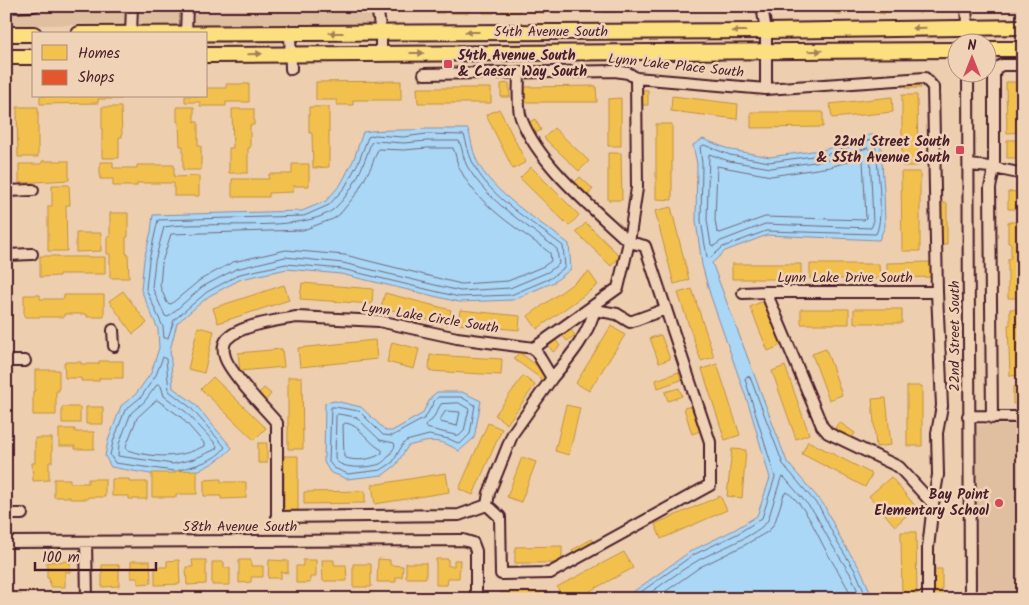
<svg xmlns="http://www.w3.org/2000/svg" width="1029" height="605" font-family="Kalam,sans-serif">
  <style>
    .built { fill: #e0bfa0 }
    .water { fill: #aad7f6; stroke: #848da5 }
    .homes { fill: #f2c14e; stroke: #c09044 }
    .shops { fill: #e4572e; stroke: #b6462d }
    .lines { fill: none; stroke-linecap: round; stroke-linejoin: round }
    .shore { stroke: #70697c; stroke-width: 1 }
    .minor-casing { stroke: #4a1f2b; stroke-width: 14 }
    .major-casing { stroke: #4a1f2b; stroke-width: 18 }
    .minor { stroke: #f0d3b6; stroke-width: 10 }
    .major { stroke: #fce080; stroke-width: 14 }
    .oneway { fill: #a38056 }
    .poi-dot { fill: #d1495b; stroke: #f0d3b6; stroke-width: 2 }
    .labels { text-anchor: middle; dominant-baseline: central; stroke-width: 5; stroke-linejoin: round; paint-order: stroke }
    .street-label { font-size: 14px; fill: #4a1f2b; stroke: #f0d3b6 }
    .poi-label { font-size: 14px; font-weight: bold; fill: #4a1f2b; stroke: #f0d3b6; text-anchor: end }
  </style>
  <rect width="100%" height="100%" fill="#edceaf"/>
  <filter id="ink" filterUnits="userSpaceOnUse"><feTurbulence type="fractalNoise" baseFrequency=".02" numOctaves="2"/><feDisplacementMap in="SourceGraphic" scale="10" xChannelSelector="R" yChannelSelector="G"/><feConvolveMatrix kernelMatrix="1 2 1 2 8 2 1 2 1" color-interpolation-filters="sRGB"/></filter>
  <g filter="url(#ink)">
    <path class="built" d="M6,6h367l3,18 -370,1z
      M976,425h47v169h-37l-8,-6 -2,-6z"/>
    <path class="water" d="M426,129h42c3,9 4,20 8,30 15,34 64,62 93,85l2,25 -17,13 -42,18 -53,2 -118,-28 -54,-5 -46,10 -32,17 -32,27 -7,27 3,38 21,15 38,45c-13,14 -39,28 -59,28 -17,0 -44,-6 -62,-9l-6,-11 3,-15 13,-35 15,-12 15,-21 8,-25 -1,-19 -17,-39 3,-31 7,-27 2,-17 149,-4 24,-10 15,-17 13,-25 9,-27c20,-3 42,-1 63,-3z
      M870,135h10l4,57 1,34 -6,14 -112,-5 -42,16 -13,12 75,199 37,43 17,35 20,30 12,29h-250l68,-48 43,-21 23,-14 13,-38 -20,-69 -40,-115 -8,-29 -6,-44 1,-57 -4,-19 10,-6 28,11 39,7 57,-8z
      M437,392h25l19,9 -7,37 -15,13c-20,-13 -29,-11 -51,-5l-12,19 -13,10 -36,4 -17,-7 -6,-10 1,-59 10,-2 26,6 25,24h6l30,-17 10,-18z"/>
    <path class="homes" d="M424,6h20v7h-9v-3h-11z
      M449,6h20l-1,7h-19z
      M482,6h13l-1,7h-11z
      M502,6h18v6h-18z
      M527,6h19v7l-19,-1z
      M553,6h19v6h-19z
      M580,6h18v1h-6v5h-12z
      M604,6h18h-6l-1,6h-12z
      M822,6h22l-3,9 -20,-7z
      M865,6h21l-2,8 -19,-4z
      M913,6h17l-11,8z
      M990,6h33v3h-33z
      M921,79v9h-14l-1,-8z
      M401,81v19h-48v5h-16v-5h-21v-18z
      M1006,82h17v50l-16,1z
      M509,83l1,14h-9v-13z
      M226,84h23v18h-23v4h-26v-4h-15v-6h21v-8h20z
      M596,86l1,16h-72v-15z
      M417,88h74v15h-73z
      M639,90h9v15h-8z
      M902,95h15l1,71h-16z
      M40,96h81v3h-23v4l-58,1z
      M672,96l66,8 -1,15 -66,-8z
      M892,97l1,15 -61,6 -2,-14z
      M621,98v48h-13v-47z
      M17,107h21v50h-20z
      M102,107h19l1,30h-3v21h-17z
      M177,107h17v15h4v24h3v24h-18v-24h-3l-1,-24h-2z
      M309,107h20v60l-16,1 -1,-35h-3z
      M232,109h22v16h-4v23h-2v25h-19v-25h4z
      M499,109l27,53 -13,7 -27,-54z
      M751,112h72v15l-72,1z
      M535,119l6,11 -8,4 -5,-11z
      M656,124h16v76l-16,-1z
      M554,128l35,33 -10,10 -35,-33z
      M1007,140h16v18h-16z
      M608,153h13l1,47h-14z
      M42,161h27v19l-50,3v-19h23z
      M100,162h13v6h24v-3h37v12l25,-1v20h-25v-13h-37v3h-24v-7h-13z
      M292,164h17v22h-16v6l-24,1v4h-37v-18h37v-5h23z
      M531,167l48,48 -10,11 -49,-48z
      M901,172h19v79h-18z
      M580,177l13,12 -5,6 -13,-13z
      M52,185h17l1,20h-4l1,46h-19v-45h4z
      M1023,191v18h-15v-17z
      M939,203h8v41h-8z
      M671,207l18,73 -15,4 -19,-73z
      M110,213h18v24h-2v17h2l1,24h-19v-24h-3v-17h3z
      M1008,222h15v76h-15v-39l3,-1v-15h-3z
      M586,223l34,33 -9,10 -35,-34z
      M76,233h25v18l-25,1z
      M40,256h19v1h46v17h-46v2l-19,1z
      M933,262v15l-46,1v-15z
      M732,264h69v15h-69z
      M810,264h69l1,15h-70z
      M589,272l9,13 -61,44 -9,-13z
      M302,283l71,6 -1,15 -72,-5z
      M284,285l5,15 -71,23 -5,-15z
      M692,289l22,68 -13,4 -23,-68z
      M123,291l24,32 -14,11 -24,-33z
      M385,293l66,17 -4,15 -66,-18z
      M24,295h16v4h24v-4h40v22h-17v-3h-23v3h-40z
      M763,301l19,44 -14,6 -18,-44z
      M801,309h48v15h-48z
      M854,309h48v14h-48z
      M1010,309h13v66l-13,1 -2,-51h2z
      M460,310l60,6 -1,14 -61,-6z
      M611,326l14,9 -36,56 -13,-8z
      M198,327l16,4 -10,42 -16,-4z
      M570,329l5,6 -8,6 -5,-6z
      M661,335l9,24 -11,4 -9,-25z
      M555,339l5,7 -7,6 -5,-7z
      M375,340l2,19 -77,8 -2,-19z
      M392,342l27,7 -5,20 -27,-7z
      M282,349l2,18 -44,4 -2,-18z
      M826,349l16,46 -13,5 -17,-46z
      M519,352l29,22 -5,6 -29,-21z
      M430,355l72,4 -1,16 -72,-4z
      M99,361h24v17h-24v3h-18v-3h-16l-1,-16h17v2h18z
      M717,364l23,71 -15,5 -23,-71z
      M785,366l24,68 -13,5 -24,-68z
      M35,370h24v21h-3v24h-23v-24h2z
      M679,372l2,8 -23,8 -2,-8z
      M523,376l12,9 -28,39 -12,-9z
      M213,377l53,51 -12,12 -53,-51z
      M288,377h14l1,72h-15z
      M907,386h15v60h-15z
      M1013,387h10v17h-10z
      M264,388l7,6 -6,7 -7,-7z
      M679,388l3,8 -14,5 -3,-9z
      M886,398l5,47 -15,2 -4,-48z
      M566,405l14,3 -11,47 -14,-4z
      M692,406l8,25 -8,3 -8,-26z
      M62,407h18v16h-18z
      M86,407h17v17h-17z
      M839,422l16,11 -4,6 -16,-11z
      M488,423l14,6 -29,66 -14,-6z
      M59,429h16v3h19v17h-19v-3h-16z
      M35,438h17v24h-3v18l-16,1 -1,-18h3z
      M808,441l64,33 -7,13 -63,-33z
      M258,443h9v20h-9z
      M732,449l14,1 -4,48 -15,-2z
      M284,456h14v55h-14z
      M522,457l14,5 -15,40 -14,-5z
      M197,470v24h-21v3h-24v-24h23v-2z
      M446,473l3,19 -74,12 -3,-19z
      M891,477l25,30 -21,19 -26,-30z
      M54,479h16v4h18v-4h17v18h-17v2h-18v-2h-16z
      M112,479h17v3h18v17h-18v-3h-17z
      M221,479v3h25v16l-25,1v-3h-17v-16z
      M365,491v12l-61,1v-12z
      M720,496l7,14 -66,29 -6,-15z
      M901,532h15l1,67h-15z
      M592,539l4,6 -21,12 -3,-7z
      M562,546v17h-47v-16z
      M624,552l9,16 -58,31h-12l-6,-12z
      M378,559l12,1v5l13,1 -1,11h-6v5h-19z
      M436,559h12v7h6v-6h6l-1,18h-11l-1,7h-11z
      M179,560l1,24 -25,1v-18h12v-6z
      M192,560h14v24l-19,1 -1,-18h7z
      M239,560h12v6h12v11h-12v5l-12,1z
      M269,560l19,1v12l-7,-1v6h-13z
      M303,560h13v17h-6v6h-14v-17h7z
      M322,560h12v5h12l1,16h-24z
      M70,561v11h-5v15h-15l-1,-9h-2v-16z
      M131,561h19l1,22 -13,1v-6h-7z
      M212,562h12v6h6v17h-18z
      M406,563h20v15h-20z
      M353,564h18v23h-18z
      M102,565h17v21l-17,1z
      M935,569h7v30h-8z
      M501,592h49v7h-49z
      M49,593h20v6h-25v-4h5z
      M372,593l1,6h-23v-5z
      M7,594h14v5h-14z"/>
    <path class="shops" d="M63,6h47v6l-47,-1z"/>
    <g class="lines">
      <path class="shore" d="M427,134l37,1c3,8 4,18 8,26 16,36 61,61 91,85l2,21 -14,11 -40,17 -52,2 -117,-28 -56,-5 -46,10 -33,18 -33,28 -6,18h-4l-1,-11 -17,-38 3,-29 9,-40 146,-4 25,-11 16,-18 14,-26 9,-24 7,-2 28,2z
        M871,140l4,2c2,22 10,74 1,92l-110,-3 -43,16 -13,11 -3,-1 -6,-36 1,-57 -2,-17 4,-2 26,10 39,7 59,-8z
        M375,141l29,2 23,-2h32c4,8 4,18 8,25 22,37 58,57 90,83l2,15 -11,8 -38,16 -50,3 -117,-28 -58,-6 -49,12 -34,18 -34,30 -3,-1 -13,-29 3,-26 9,-34c40,-7 141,7 170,-18 19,-17 29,-42 37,-66z
        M427,148h26c3,6 3,13 6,19 18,39 59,61 91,86l1,8 -7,5 -36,15 -47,3 -116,-29 -59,-5 -53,12 -33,18 -29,24 -4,-1 -7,-17 2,-24 9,-28 132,-4 30,-11 7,-5 17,-21 14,-26 7,-18 26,1z
        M868,148l2,2 3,74 -2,4 -106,-4 -44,17 -7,5 -3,-1 -4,-25 2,-66 20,7 42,7 58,-8z
        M861,158l2,2 3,58 -2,2 -99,-3 -45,16 -3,-1 -2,-12 2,-54 54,10 59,-9z
        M158,384l3,2 3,10 22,16 28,30 3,4 -1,3 -22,10 -21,5 -55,-8 1,-12 12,-31 13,-11z
        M439,397h22l14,8 -5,29 -10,10 -11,-5 -20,-4 -23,6 -3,3 -10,18 -12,8 -33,4 -14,-6 -5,-6 2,-55h4l24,4 24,24 9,1 33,-18 10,-18z
        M157,400l24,17 23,26v3c-24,13 -51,12 -77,4l-1,-4 11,-28z
        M459,403l10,6 -5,22 -5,5 -33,-8 -1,-3 7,-5 9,-16z
        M446,411l14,1 -3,14 -17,-4v-2z
        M338,414l18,3 24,23 14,3 1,3c-4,7 -8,14 -15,18 -11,4 -39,6 -45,-5l1,-43z
        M346,423c14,2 22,20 36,27v3c-9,7 -28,9 -38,4l-1,-32z
        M174,471l-59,-8 -5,-8 3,-13 12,-32 16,-13 15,-22 7,-18 3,2 3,32 21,16 35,40c-8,14 -32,19 -46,23
        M631,599l62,-44 44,-21 25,-16 13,-41 -30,-98 2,-3 3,1 33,87 37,44 17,34 19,30 11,27
        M642,599c18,-13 36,-27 55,-38 17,-10 62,-26 71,-41l13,-42 3,-1 30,35 18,33 19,30 10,24
        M655,599l45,-32 43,-21 26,-15 6,-9 9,-28 3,-2c18,13 27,36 37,55 10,19 20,32 29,52"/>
      <defs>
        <path id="minor" d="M377,6l4,27v21
          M762,6l4,25v58
          M966,6l2,36
          M6,7l28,-1
          M186,33l1,-27
          M290,33l1,36
          M131,34l1,-28
          M519,72c0,12 -2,36 2,46 18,47 72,90 108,124l-11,46 -84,60
          M968,72l2,527
          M424,74l191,-3 13,2 8,5 130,11 159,-11 8,9 4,205h-171l56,134 6,7 71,34 34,37 -5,44v51
          M969,165l21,2 33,7
          M6,191l27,-1
          M7,255l25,-1
          M743,293l23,-1
          M595,310l22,4 13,8 36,-13
          M297,317l82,4 78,17 77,10 18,30 -39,55 -24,60 -2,12 -28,10 -182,2v-94c-11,-13 -48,-51 -52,-66 -2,-6 -2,-13 2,-18 13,-14 52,-19 70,-22z
          M113,330l1,16
          M6,361h19
          M552,378c18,-21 39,-46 44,-74
          M968,416l55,1
          M992,418l-2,-230 4,-20v-94l2,-6 6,-3h21
          M933,504l5,-29 -1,-42 5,-27 -5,-114
          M487,505l13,12 1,57 49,-1 160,-88v-43l-65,-196 -16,-4 8,-54 -1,-110
          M6,514h16
          M6,542l457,-2 10,3 3,8v48
          M86,542l1,57"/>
        <path id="major" d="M6,34h28
          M79,34l687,-3 257,-4
          M986,49h37
          M206,55l750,-5
          M6,57h28"/>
      </defs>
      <use href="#minor" class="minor-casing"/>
      <use href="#major" class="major-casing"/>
      <use href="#minor" class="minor"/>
      <use href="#major" class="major"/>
    </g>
    <defs><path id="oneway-solid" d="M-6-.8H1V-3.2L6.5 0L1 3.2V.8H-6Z" transform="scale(1.25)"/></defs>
    <g class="oneway">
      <use href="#oneway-solid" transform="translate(919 28) rotate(179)"/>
      <use href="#oneway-solid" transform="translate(739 31) rotate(180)"/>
      <use href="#oneway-solid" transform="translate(472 32) rotate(180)"/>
      <use href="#oneway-solid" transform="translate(336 33) rotate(180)"/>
      <use href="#oneway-solid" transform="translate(815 51) rotate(-1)"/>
      <use href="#oneway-solid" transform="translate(417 53)"/>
      <use href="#oneway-solid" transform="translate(255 54) rotate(-1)"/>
    </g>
  </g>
  <g class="poi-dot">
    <rect x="443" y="59" width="10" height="10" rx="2.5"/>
    <rect x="955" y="145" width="10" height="10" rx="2.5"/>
    <circle cx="999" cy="503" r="5"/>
  </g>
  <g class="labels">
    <g class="street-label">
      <text x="551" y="32">54th Avenue South</text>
      <text transform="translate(676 66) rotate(6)">Lynn Lake Place South</text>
      <text x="845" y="278">Lynn Lake Drive South</text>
      <text transform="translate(430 318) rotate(9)">Lynn Lake Circle South</text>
      <text transform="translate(955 336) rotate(-90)">22nd Street South</text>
      <text x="240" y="527">58th Avenue South</text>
    </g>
    <g class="poi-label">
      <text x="458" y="56" text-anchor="start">54th Avenue South<tspan x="458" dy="16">&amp; Caesar Way South</tspan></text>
      <text x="950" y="142">22nd Street South<tspan x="950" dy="16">&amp; 55th Avenue South</tspan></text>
      <text x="989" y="495">Bay Point<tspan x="989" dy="16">Elementary School</tspan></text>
    </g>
  </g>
  <rect width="1029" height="605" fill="none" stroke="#f0d3b6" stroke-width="25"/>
  <rect x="12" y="12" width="1004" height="580" fill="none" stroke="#4a1f2b" stroke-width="2" filter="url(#ink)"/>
  <rect x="32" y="32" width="175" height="65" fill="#f0d3b6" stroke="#ae8b7e"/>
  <rect x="42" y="45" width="25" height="15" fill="#f2c14e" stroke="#ae8b7e"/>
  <text x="78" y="58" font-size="15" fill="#4a1f2b">Homes</text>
  <rect x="42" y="70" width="25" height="15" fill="#e4572e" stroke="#ae8b7e"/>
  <text x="78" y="82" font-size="15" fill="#4a1f2b">Shops</text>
  <g transform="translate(972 58)"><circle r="24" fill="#f0d3b6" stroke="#ae8b7e"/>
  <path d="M0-4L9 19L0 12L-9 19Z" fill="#d1495b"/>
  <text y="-8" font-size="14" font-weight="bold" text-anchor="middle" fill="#4a1f2b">N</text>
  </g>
  <path d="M35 562v8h121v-8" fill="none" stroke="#4a1f2b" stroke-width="2.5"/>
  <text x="42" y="562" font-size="15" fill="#4a1f2b" stroke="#f0d3b6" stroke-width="4" paint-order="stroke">100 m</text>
</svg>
